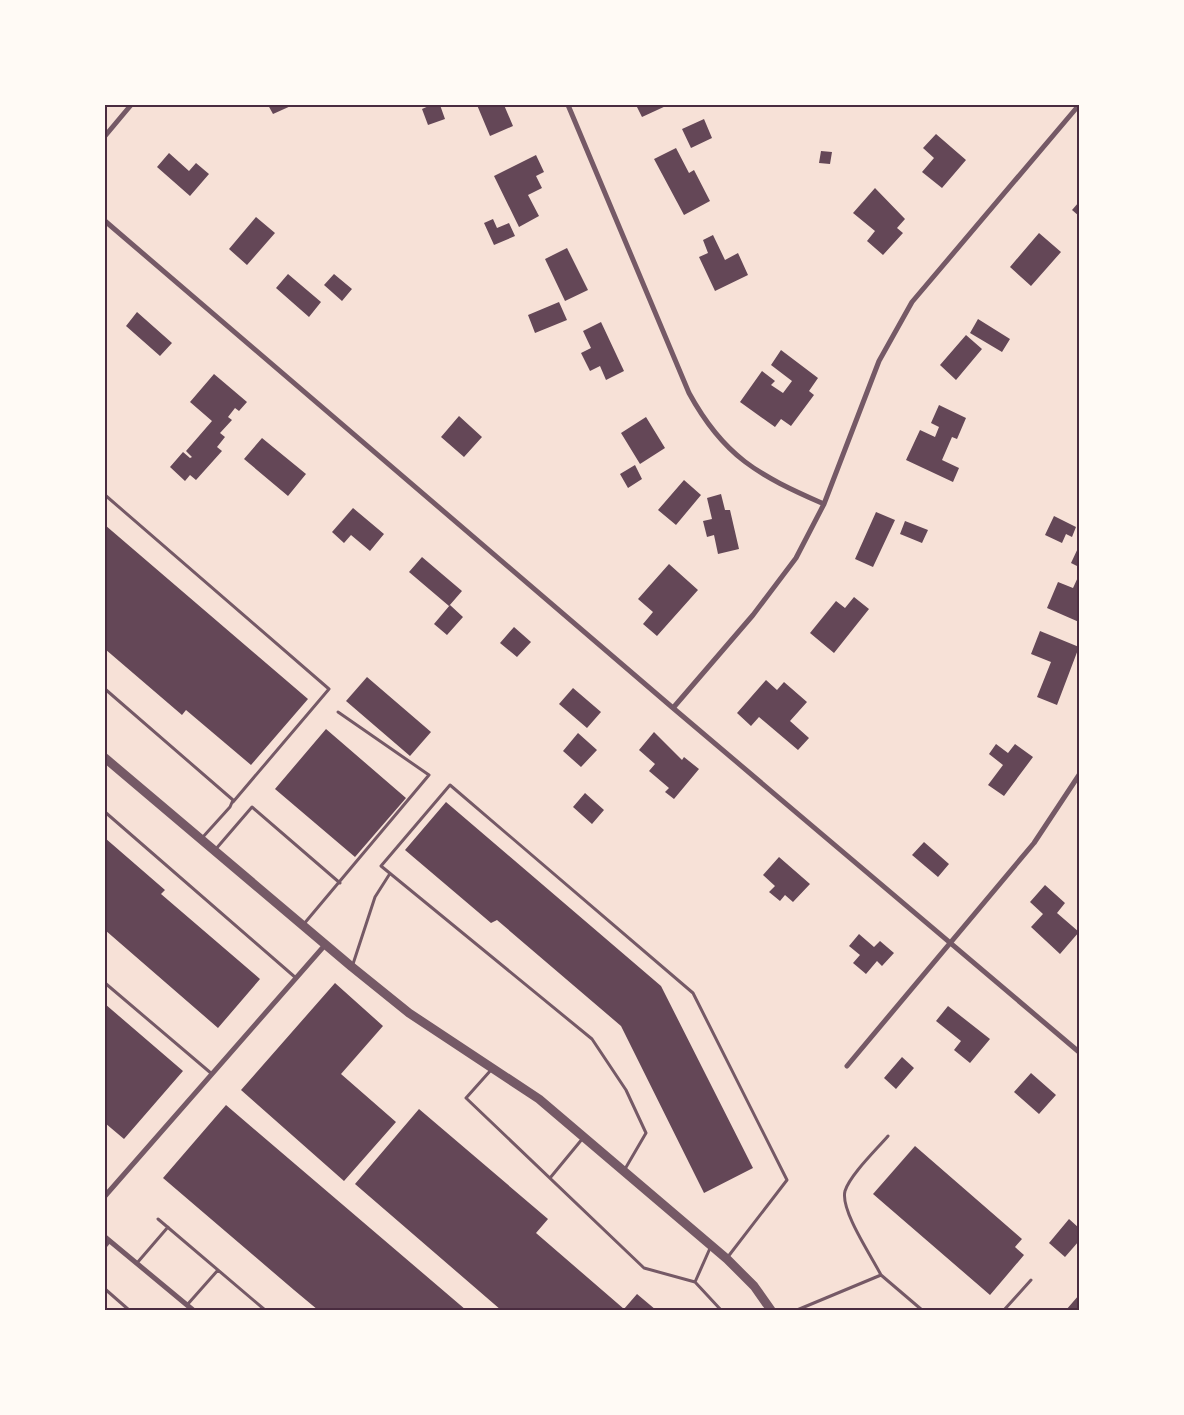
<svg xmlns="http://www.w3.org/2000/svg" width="1184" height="1415" font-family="Barlow,sans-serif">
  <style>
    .building { fill: #644757 }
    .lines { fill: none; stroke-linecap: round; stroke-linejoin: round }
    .service { stroke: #755966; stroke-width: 3 }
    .minor { stroke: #755966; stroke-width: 5 }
    .tertiary { stroke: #755966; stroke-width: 9 }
    .neatline { fill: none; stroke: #4a2c40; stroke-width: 2 }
  </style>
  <rect width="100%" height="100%" fill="#f7e1d7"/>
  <path class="building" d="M268,105h25l-20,9z
    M431,105h9l5,14 -17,6 -6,-16z
    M477,105h27l9,21 -23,10z
    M636,105h32l-26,12z
    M704,119l8,19 -21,10 -9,-19z
    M936,134l30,26 -24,28 -20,-16 12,-14 -11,-10z
    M676,148l13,25 5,-3 16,31 -26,14 -30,-56z
    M821,151l11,1 -2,12 -11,-1z
    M169,153l20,18 7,-8 13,11 -19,22 -33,-29z
    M536,155l8,17 -8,4 6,12 -14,7 11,21 -20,11 -25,-51z
    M875,188l30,31 -8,9 6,5 -20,22 -16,-14 8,-10 -22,-18z
    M1079,202v14l-7,-6z
    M256,217l19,16 -28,32 -18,-16z
    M493,219l4,9 12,-5 6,13 -21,9 -10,-22z
    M1039,233l22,19 -30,34 -21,-19z
    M713,235l12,25 13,-7 10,22 -33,16 -16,-34 9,-4 -5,-13z
    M567,248l21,42 -23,11 -20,-42z
    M288,274l33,28 -12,15 -33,-29z
    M334,274l18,15 -10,12 -18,-16z
    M559,302l8,18 -32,13 -7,-18z
    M137,312l35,31 -12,13 -34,-30z
    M978,319l32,20 -8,13 -32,-19z
    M601,322l23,49 -18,9 -6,-14 -10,5 -9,-18 10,-5 -8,-17z
    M966,335l16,14 -26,31 -16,-15z
    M781,350l37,28 -9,13 5,4 -23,31 -10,-7 -6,8 -35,-25 22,-31 13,10 -4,4 12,8 9,-12 -21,-16z
    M214,374l33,28 -8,9 -4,-3 -7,9 4,3 -12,13 5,4 -8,10 5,4 -26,29 -6,-5 -5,6 -15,-14 13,-15 7,6 2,-1 -6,-6 26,-30 -22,-19z
    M939,405l27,13 -9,21 -5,-2 -10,23 17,8 -6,14 -47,-22 14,-30 15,7 4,-10 -8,-4z
    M459,416l23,21 -18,20 -23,-20z
    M646,417l19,31 -25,16 -19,-31z
    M262,438l44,36 -18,22 -44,-37z
    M635,465l7,14 -14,9 -8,-14z
    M684,480l17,15 -25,30 -18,-15z
    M721,494l4,16h5l9,39 -21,5 -4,-19 -7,2 -4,-16 9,-2 -5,-21z
    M353,508l31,26 -14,17 -19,-16 -7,8 -12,-11z
    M876,512l19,8 -22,47 -18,-8z
    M1054,516l22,11 -4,10 -6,-3 -4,9 -17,-8z
    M905,521l23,9 -6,13 -22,-9z
    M105,525l203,174 -57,66 -65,-55 -4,5 -77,-66z
    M1079,546v21l-8,-4z
    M422,557l40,34 -13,15 -40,-34z
    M669,564l29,26 -41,46 -14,-12 10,-12 -15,-13z
    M1079,575v47l-32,-14 11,-26 15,6z
    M854,597l15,12 -35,44 -24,-20 26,-32 9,7z
    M450,605l13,12 -16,18 -13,-11z
    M514,627l17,15 -14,15 -17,-14z
    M1040,631l39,16 -22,58 -20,-8 14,-35 -20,-8z
    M367,677l64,55 -21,24 -64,-55z
    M766,680l11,10 7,-8 23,20 -17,19 19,17 -11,12 -39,-33 -8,9 -14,-13z
    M573,688l28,24 -14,16 -28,-24z
    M326,729l80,69 -51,59 -80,-68z
    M654,732l28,28 2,-3 15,12 -25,30 -9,-7 4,-4 -20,-17 6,-7 -16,-14z
    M578,733l19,17 -16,17 -18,-16z
    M996,744l12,9 7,-9 18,13 -29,39 -16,-11 15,-20 -14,-11z
    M585,793l19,17 -12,14 -19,-17z
    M446,802l215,184 92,182 -49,25 -83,-167 -124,-106 -6,3 -86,-73z
    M105,838l60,52 -4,4 99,85 -42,49 -113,-98z
    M924,842l25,22 -11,13 -26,-22z
    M779,857l31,27 -17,18 -8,-7 -5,6 -11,-9 6,-6 -12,-11z
    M1045,885l20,18 -8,10 22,19 -19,22 -29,-27 12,-13 -13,-12z
    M859,934l15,13 6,-6 14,12 -12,13 -5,-5 -11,13 -13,-11 7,-8 -11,-9z
    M335,983l48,43 -42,48 55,48 -52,59 -103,-91z
    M105,1004l78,67 -59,68 -19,-16z
    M948,1006l42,33 -20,24 -16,-13 7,-9 -25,-20z
    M902,1057l12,11 -18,21 -12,-11z
    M1031,1073l25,22 -17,19 -25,-22z
    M226,1105l240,205h-148l-24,-20 -131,-112z
    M419,1109l129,110 -12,14 88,76 13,-15 19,16h-155l-146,-126z
    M915,1146l107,93 -7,8 9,8 -34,40 -117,-101z
    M1069,1219l10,9v13l-14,16 -16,-14z
    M1079,1295v15h-13z"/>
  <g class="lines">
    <path class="service" d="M105,495l224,194 -96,113
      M105,689l128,111 -3,7 -28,31
      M105,812l191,166
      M215,850l37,-43 88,76
      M303,925l126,-150 -91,-63
      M352,967l23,-70 14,-22
      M105,983l107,91
      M491,1070l-25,28 178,170 51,14 16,-36
      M625,1169l21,-36 -20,-43 -34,-51 -211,-173 69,-81 243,208 94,187 -60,78
      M550,1178l33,-40
      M158,1219l107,91
      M105,1247l5,-6
      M137,1263l31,-36
      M881,1275c-9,-18 -41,-65 -36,-84 5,-16 31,-41 43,-55
      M695,1282l26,28
      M105,1289l24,21
      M187,1305l31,-35
      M797,1310l84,-35 41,35
      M1004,1310l27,-30"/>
    <path class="minor" d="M568,105l121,288c35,64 69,82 135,111
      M105,136l26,-31
      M105,221l568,487 406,344
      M673,708l80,-93 43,-57 28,-54 55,-143 33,-59 167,-197
      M847,1066l187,-223 45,-68
      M105,1196l220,-251
      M105,1237l88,73"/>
    <path class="tertiary" d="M105,758l247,209 57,46 130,86 188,160 27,27 17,24"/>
  </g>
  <rect width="1184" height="1415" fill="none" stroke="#fffaf5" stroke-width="212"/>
  <rect x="106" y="106" width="972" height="1203" class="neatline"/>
</svg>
